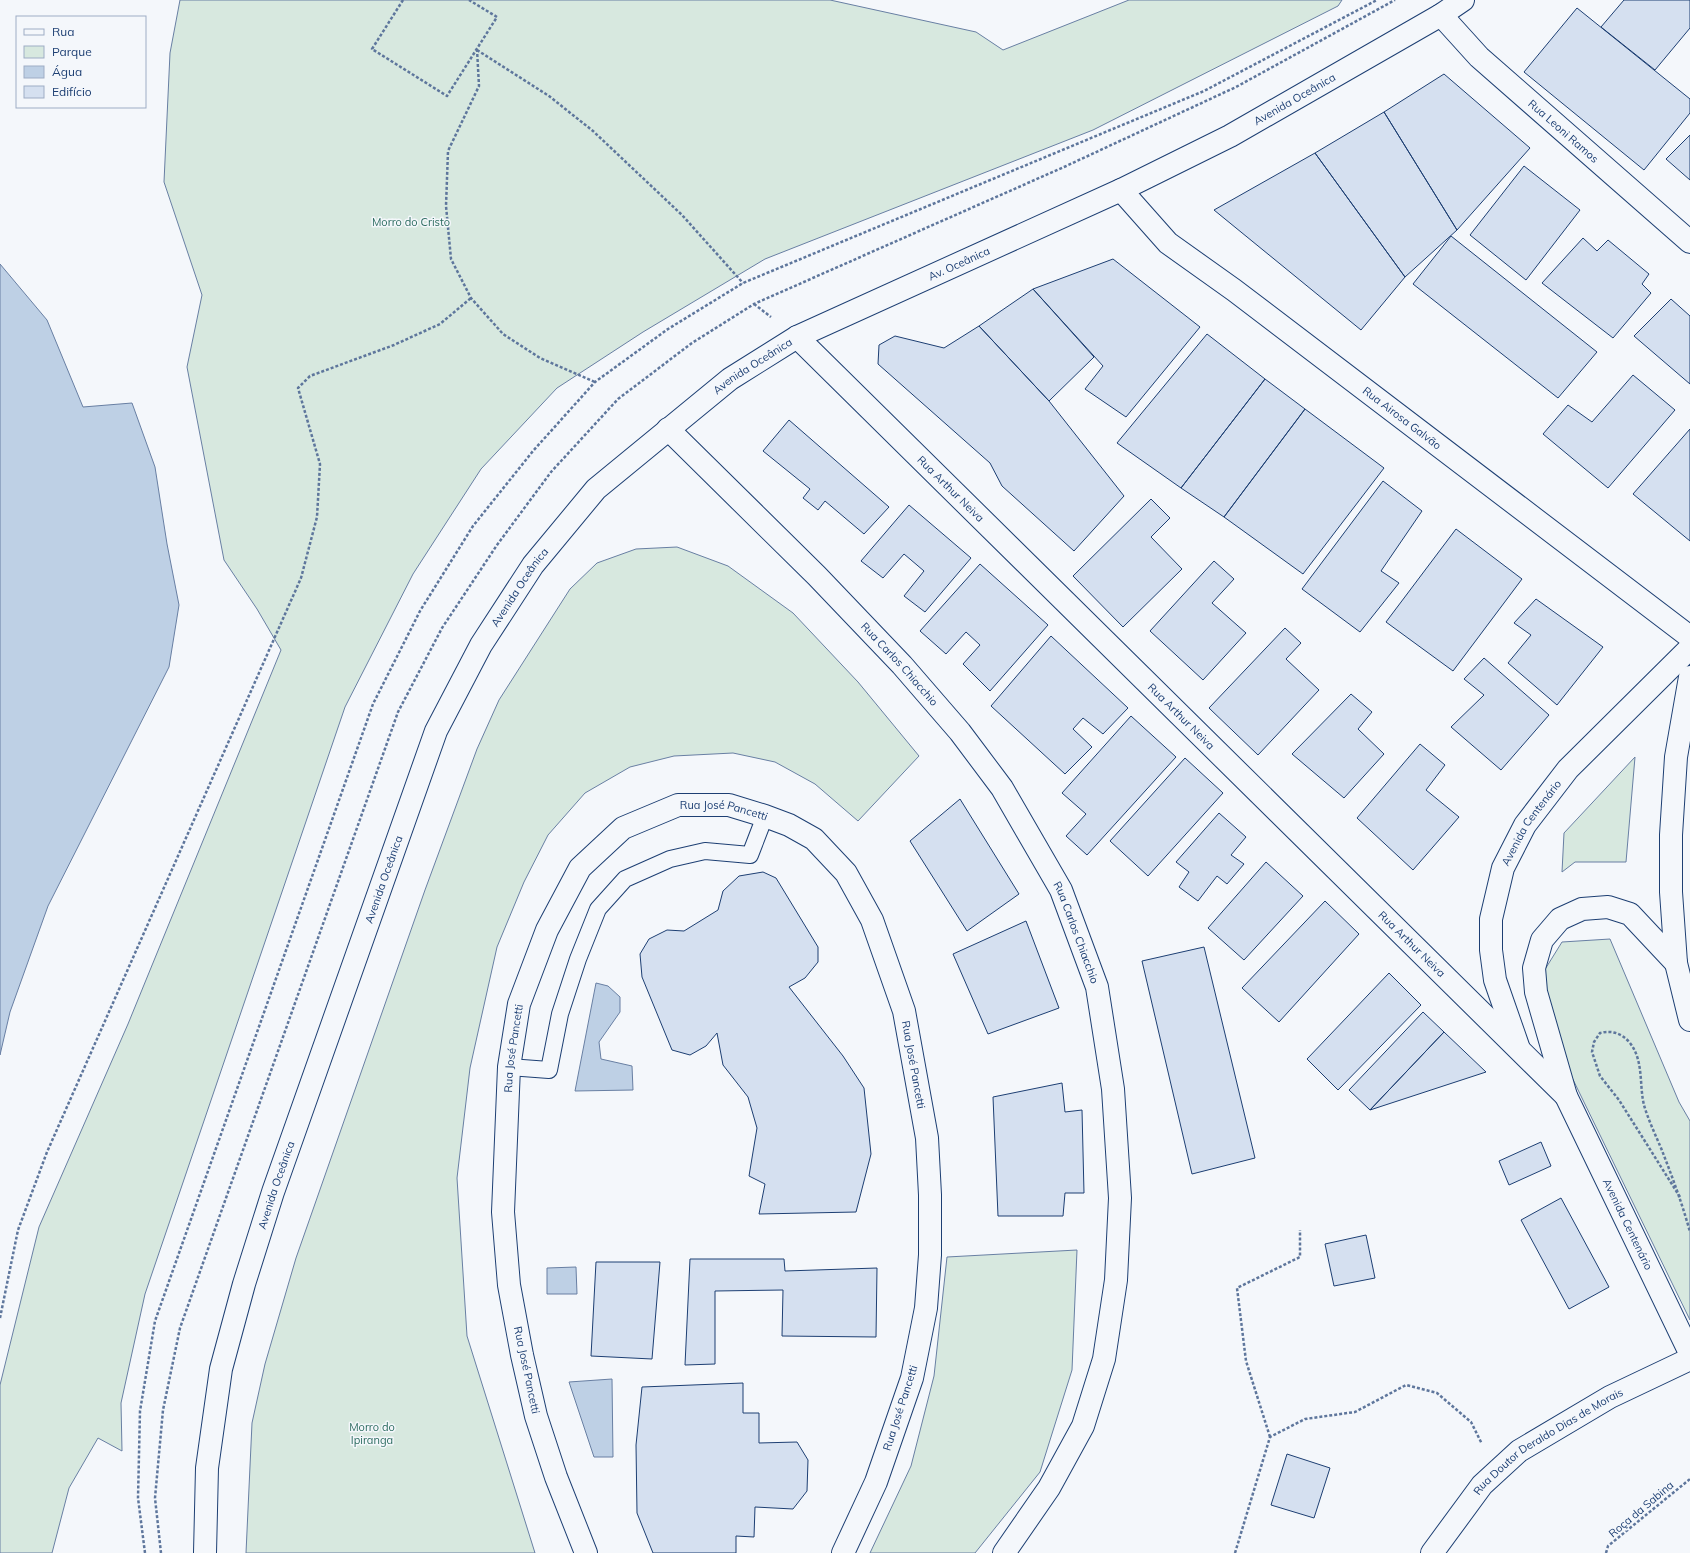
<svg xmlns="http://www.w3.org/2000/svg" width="1690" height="1553" font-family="Mulish,sans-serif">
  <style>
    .green { fill: #d7e8df; stroke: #687fa3 }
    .water { fill: #bed0e5; stroke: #687fa3 }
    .building { fill: #d5e0f0; stroke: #1d3f73 }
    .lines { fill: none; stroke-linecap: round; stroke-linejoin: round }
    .lane-casing { stroke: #1d3f73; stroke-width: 18 }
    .street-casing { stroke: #1d3f73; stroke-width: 24 }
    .secondary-casing { stroke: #1d3f73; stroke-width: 24 }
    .primary-casing { stroke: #1d3f73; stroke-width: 24 }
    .path { stroke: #5e769c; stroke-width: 2.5; stroke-dasharray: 3 2; stroke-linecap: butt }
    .lane { stroke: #f4f7fb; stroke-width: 16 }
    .street { stroke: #f4f7fb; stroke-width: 22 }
    .secondary { stroke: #f4f7fb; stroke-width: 22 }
    .primary { stroke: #f4f7fb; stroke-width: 22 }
    .labels { text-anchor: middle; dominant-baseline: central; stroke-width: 3; stroke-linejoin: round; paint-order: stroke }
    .street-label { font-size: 11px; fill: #1d3f73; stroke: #f4f7fb }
    .park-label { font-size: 11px; fill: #2c6c60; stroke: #f4f7fb }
  </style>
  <rect width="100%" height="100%" fill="#f4f7fb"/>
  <path class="green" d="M180,0h650l146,32 27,18 126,-50h213l-4,6 -245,124 -328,129 -122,73 -86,56 -76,81 -68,105 -68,133 -200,587 -24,109 1,48 -24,-13 -29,50 -17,65h-52v-168l39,-158 89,-203 153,-374 -24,-41 -33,-49 -37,-193 15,-72 -38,-113 6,-129z
    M677,547l51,19 65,47 65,69 61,74 -61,65 -43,-37 -40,-22 -42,-9 -59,3 -44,11 -45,26 -37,42 -24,47 -27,65 -27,121 -13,110 10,158 68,217h-289l6,-130 13,-59 31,-106 129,-368 52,-141 22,-49 71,-111 27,-26 39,-14z
    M1635,757l-9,105h-51l-13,10 2,-39z
    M1610,939l69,163 11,19v199l-127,-261 -24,-80 23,-37z
    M1077,1250l-5,120 -32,102 -65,81h-105l41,-87 23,-90 13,-119z"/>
  <path class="water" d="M0,264l47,56 36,87 49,-4 23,64 12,77 12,61 -10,62 -121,239 -38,106 -10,43z
    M596,983l12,3 12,11v15l-21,30 2,17 31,7 1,24 -58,1z
    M576,1267l1,27h-30v-26z
    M612,1379l1,78h-19l-25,-75z"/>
  <path class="building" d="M1624,0h66v28l-35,42 -54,-43z
    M1577,8l113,91v14l-46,57 -120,-98z
    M1444,74l86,74 -73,82 -73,-118z
    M1384,112l73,118 -52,47 -90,-124z
    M1690,135v45l-24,-21z
    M1315,153l90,124 -44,53 -147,-120z
    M1524,166l56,44 -54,70 -56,-45z
    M1451,236l146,116 -39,46 -145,-114z
    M1583,238l14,13 11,-11 41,34 -7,10 9,9 -38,45 -71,-55z
    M1113,259l87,68 -74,90 -41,-28 18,-23 -70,-77z
    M1033,289l61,68 -45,44 -70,-75z
    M1671,299l19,17v68l-56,-48z
    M979,326l70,75 75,95 -50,55 -72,-65 -12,-23 -112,-99 1,-19 16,-9 49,12z
    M1207,334l58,45 -84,109 -64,-45z
    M1633,375l42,35 -67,78 -65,-54 25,-29 24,17z
    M1265,379l40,30 -81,108 -43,-29z
    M1305,409l79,59 -81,106 -79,-57z
    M789,420l100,87 -25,27 -39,-33 -7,9 -15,-12 7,-9 -47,-38z
    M1690,429v112l-57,-47z
    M1383,481l39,30 -41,60 18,12 -39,49 -58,-43z
    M1151,499l19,19 -19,19 31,32 -59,58 -50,-51z
    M909,505l62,53 -46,54 -21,-16 20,-25 -20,-17 -21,24 -22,-17z
    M1456,529l66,50 -69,92 -67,-49z
    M1214,561l20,18 -22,24 34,30 -43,47 -53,-49z
    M980,564l68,61 -58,66 -27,-27 17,-19 -14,-13 -20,22 -26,-23z
    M1536,599l67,48 -46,58 -49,-42 23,-28 -17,-12z
    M1285,628l16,15 -15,16 33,31 -61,65 -49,-47z
    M1051,636l77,72 -25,26 -20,-16 -10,11 19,18 -27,27 -74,-68z
    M1484,658l65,57 -48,55 -50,-43 33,-32 -20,-16z
    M1351,694l21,18 -14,17 26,25 -40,44 -52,-44z
    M1131,716l45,41 -89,98 -21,-19 20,-22 -24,-21z
    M1420,744l25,21 -19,25 33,27 -46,53 -56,-52z
    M1185,758l38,35 -75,83 -38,-35z
    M960,799l59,95 -52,37 -57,-90z
    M1219,813l27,24 -15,18 13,9 -17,20 -10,-8 -19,25 -19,-14 10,-15 -13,-10z
    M1266,862l37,34 -59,64 -36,-32z
    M763,872l13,6 42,69v15l-13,16 -16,9 54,69 21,32 7,66 -15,58 -97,2 6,-30 -16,-8 8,-48 -9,-31 -25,-32 -6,-32 -11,13 -16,9 -18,-5 -30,-73 -2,-23 9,-15 18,-9 17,1 34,-21 5,-19 16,-15z
    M1325,901l34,33 -80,88 -37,-34z
    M1026,921l33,87 -71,26 -35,-80z
    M1204,947l51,211 -63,16 -50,-213z
    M1389,973l32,32 -83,85 -31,-31z
    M1423,1012l21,20 -74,78 -21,-20z
    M1444,1032l42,40 -116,38z
    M1062,1083l3,29 17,-2 2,83h-19l-2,23h-65l-5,-119z
    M1541,1142l10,24 -42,19 -10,-24z
    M1561,1198l48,89 -40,22 -48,-89z
    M1366,1235l9,43 -41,8 -9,-42z
    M690,1259h94l1,12 92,-3 -1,69 -94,-1 1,-46 -68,1v73l-30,1z
    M596,1262h64l-8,97 -61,-3z
    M743,1383v30h16v30l38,-1 11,18 -1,31 -14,18 -38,-2 -1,30 -18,-1v17h-83l-16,-40 -1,-68 6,-58z
    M1287,1454l43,14 -16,50 -43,-13z"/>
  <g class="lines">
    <defs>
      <path id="lane" d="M509,1067l40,3 11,-56 18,-55 20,-50 27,-30 45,-20 35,-8 45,4 15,-39"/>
      <g id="street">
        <path id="s1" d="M1441,15l38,42 211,185"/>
        <path id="s2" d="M668,429l149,147 85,89 58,67 42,56 59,102 36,97 16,102 7,109 -4,82 -12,79 -21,67 -34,62 -45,65"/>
        <path id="s3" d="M586,1553l-30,-76 -20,-61 -14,-61 -13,-70 -6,-73 6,-145 10,-63 28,-74 33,-62 43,-40 55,-23h51l36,11 24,9 25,14 32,34 26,47 32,91 23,127 3,57v60l-4,53 -14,70 -36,104 -33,71"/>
        <path id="s4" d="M1432,1553l50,-68 37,-34 91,-54 80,-38"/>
      </g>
      <g id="secondary">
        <path id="s5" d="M1121,190l109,-54 211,-121 22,-15"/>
        <path id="s6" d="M1518,1046l-23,-66 -4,-30v-31l12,-51 22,-43 43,-56 122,-121"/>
      </g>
      <g id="primary">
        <path id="s7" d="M797,337l769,759"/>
        <path d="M1690,677l-14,80 -5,78v57l5,71 14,57"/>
        <path id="s8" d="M1676,963l-46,-49 -22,-7 -26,2 -22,10 -18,21 -8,28 2,24 30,104 124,257"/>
        <path id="s9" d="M205,1553l2,-85 14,-99 23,-85 29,-92 163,-461 45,-86 52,-80 63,-76 134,-110 67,-42 324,-147 47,53 66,47 456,347"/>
      </g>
    </defs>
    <use href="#lane" class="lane-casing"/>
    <use href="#street" class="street-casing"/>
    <use href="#secondary" class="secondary-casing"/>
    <use href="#primary" class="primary-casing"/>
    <path class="path" d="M403,0l-31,49 75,47 50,-79 -28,-17
      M477,49l2,37 -31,65 -2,55 5,53 20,39 32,36 37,24 55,24
      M477,50l72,46 44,35 89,84 61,68
      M754,304l17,13
      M1680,1197l-61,-97 -19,-24 -8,-24 2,-10 6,-9c11,-3 22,0 30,10 14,18 9,42 14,62 4,14 11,29 17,43 11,28 21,55 29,84
      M0,1318l18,-88 29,-78 254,-574 16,-61 3,-53 -22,-76 12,-12 84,-31 46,-21 31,-26
      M1270,1437l-24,-76 -9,-73 63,-31v-27
      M145,1553l-7,-55 2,-87 15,-90 218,-617 47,-93 53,-85 60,-75 62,-69 73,-53 75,-46 461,-192 173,-91
      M161,1553l-6,-55 8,-88 17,-82 218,-616 44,-84 55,-83 54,-73 67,-73 74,-56 62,-39 310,-137 172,-80 159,-87
      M1235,1553l35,-116 35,-18 50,-7 51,-27 31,8 34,29 11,22
      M1606,1553l2,-7 82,-67"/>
    <use href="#lane" class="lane"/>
    <use href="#street" class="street"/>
    <use href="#secondary" class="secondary"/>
    <use href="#primary" class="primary"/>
  </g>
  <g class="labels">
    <g class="street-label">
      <text stroke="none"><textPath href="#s5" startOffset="196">Avenida Oceânica</textPath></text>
      <text stroke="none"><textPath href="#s1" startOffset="169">Rua Leoni Ramos</textPath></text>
      <text stroke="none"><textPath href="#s9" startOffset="1580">Av. Oceânica</textPath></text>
      <text stroke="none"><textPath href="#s9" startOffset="1349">Avenida Oceânica</textPath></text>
      <text stroke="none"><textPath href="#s9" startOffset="2121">Rua Airosa Galvão</textPath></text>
      <text stroke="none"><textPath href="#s7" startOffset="216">Rua Arthur Neiva</textPath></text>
      <text stroke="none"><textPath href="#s9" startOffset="1025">Avenida Oceânica</textPath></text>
      <text stroke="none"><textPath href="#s2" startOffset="330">Rua Carlos Chiacchio</textPath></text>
      <text stroke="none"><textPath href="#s7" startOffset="540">Rua Arthur Neiva</textPath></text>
      <text stroke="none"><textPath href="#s3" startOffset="876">Rua José Pancetti</textPath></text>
      <text stroke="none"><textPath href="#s6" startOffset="237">Avenida Centenário</textPath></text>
      <text stroke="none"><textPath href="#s9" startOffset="701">Avenida Oceânica</textPath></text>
      <text stroke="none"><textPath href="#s2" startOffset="654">Rua Carlos Chiacchio</textPath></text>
      <text stroke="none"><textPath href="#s7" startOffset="864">Rua Arthur Neiva</textPath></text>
      <text stroke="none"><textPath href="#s3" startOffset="517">Rua José Pancetti</textPath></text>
      <text stroke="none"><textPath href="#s3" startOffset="1224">Rua José Pancetti</textPath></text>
      <text stroke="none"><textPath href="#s9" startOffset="377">Avenida Oceânica</textPath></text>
      <text stroke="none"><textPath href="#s8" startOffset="472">Avenida Centenário</textPath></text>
      <text transform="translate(527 1370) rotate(78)">Rua José Pancetti</text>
      <text transform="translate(900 1408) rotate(-72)">Rua José Pancetti</text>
      <text stroke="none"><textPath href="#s4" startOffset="164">Rua Doutor Deraldo Dias de Morais</textPath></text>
      <text transform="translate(1641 1509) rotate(-40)">Roça da Sabina</text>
    </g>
    <g class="park-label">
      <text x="411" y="222">Morro do Cristo</text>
      <text x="372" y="1427">Morro do<tspan x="372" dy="13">Ipiranga</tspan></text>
    </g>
  </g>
  <rect x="16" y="16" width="130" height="92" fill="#f4f7fb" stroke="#9eadc5"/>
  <rect x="24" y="29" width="20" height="6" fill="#f4f7fb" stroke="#9eadc5"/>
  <text x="52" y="36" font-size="12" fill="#1d3f73">Rua</text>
  <rect x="24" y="46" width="20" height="12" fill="#d7e8df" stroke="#9eadc5"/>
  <text x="52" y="56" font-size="12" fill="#1d3f73">Parque</text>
  <rect x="24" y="66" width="20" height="12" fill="#bed0e5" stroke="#9eadc5"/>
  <text x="52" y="76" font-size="12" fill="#1d3f73">Água</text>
  <rect x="24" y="86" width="20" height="12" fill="#d5e0f0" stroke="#9eadc5"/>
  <text x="52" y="96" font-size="12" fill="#1d3f73">Edifício</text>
</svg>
